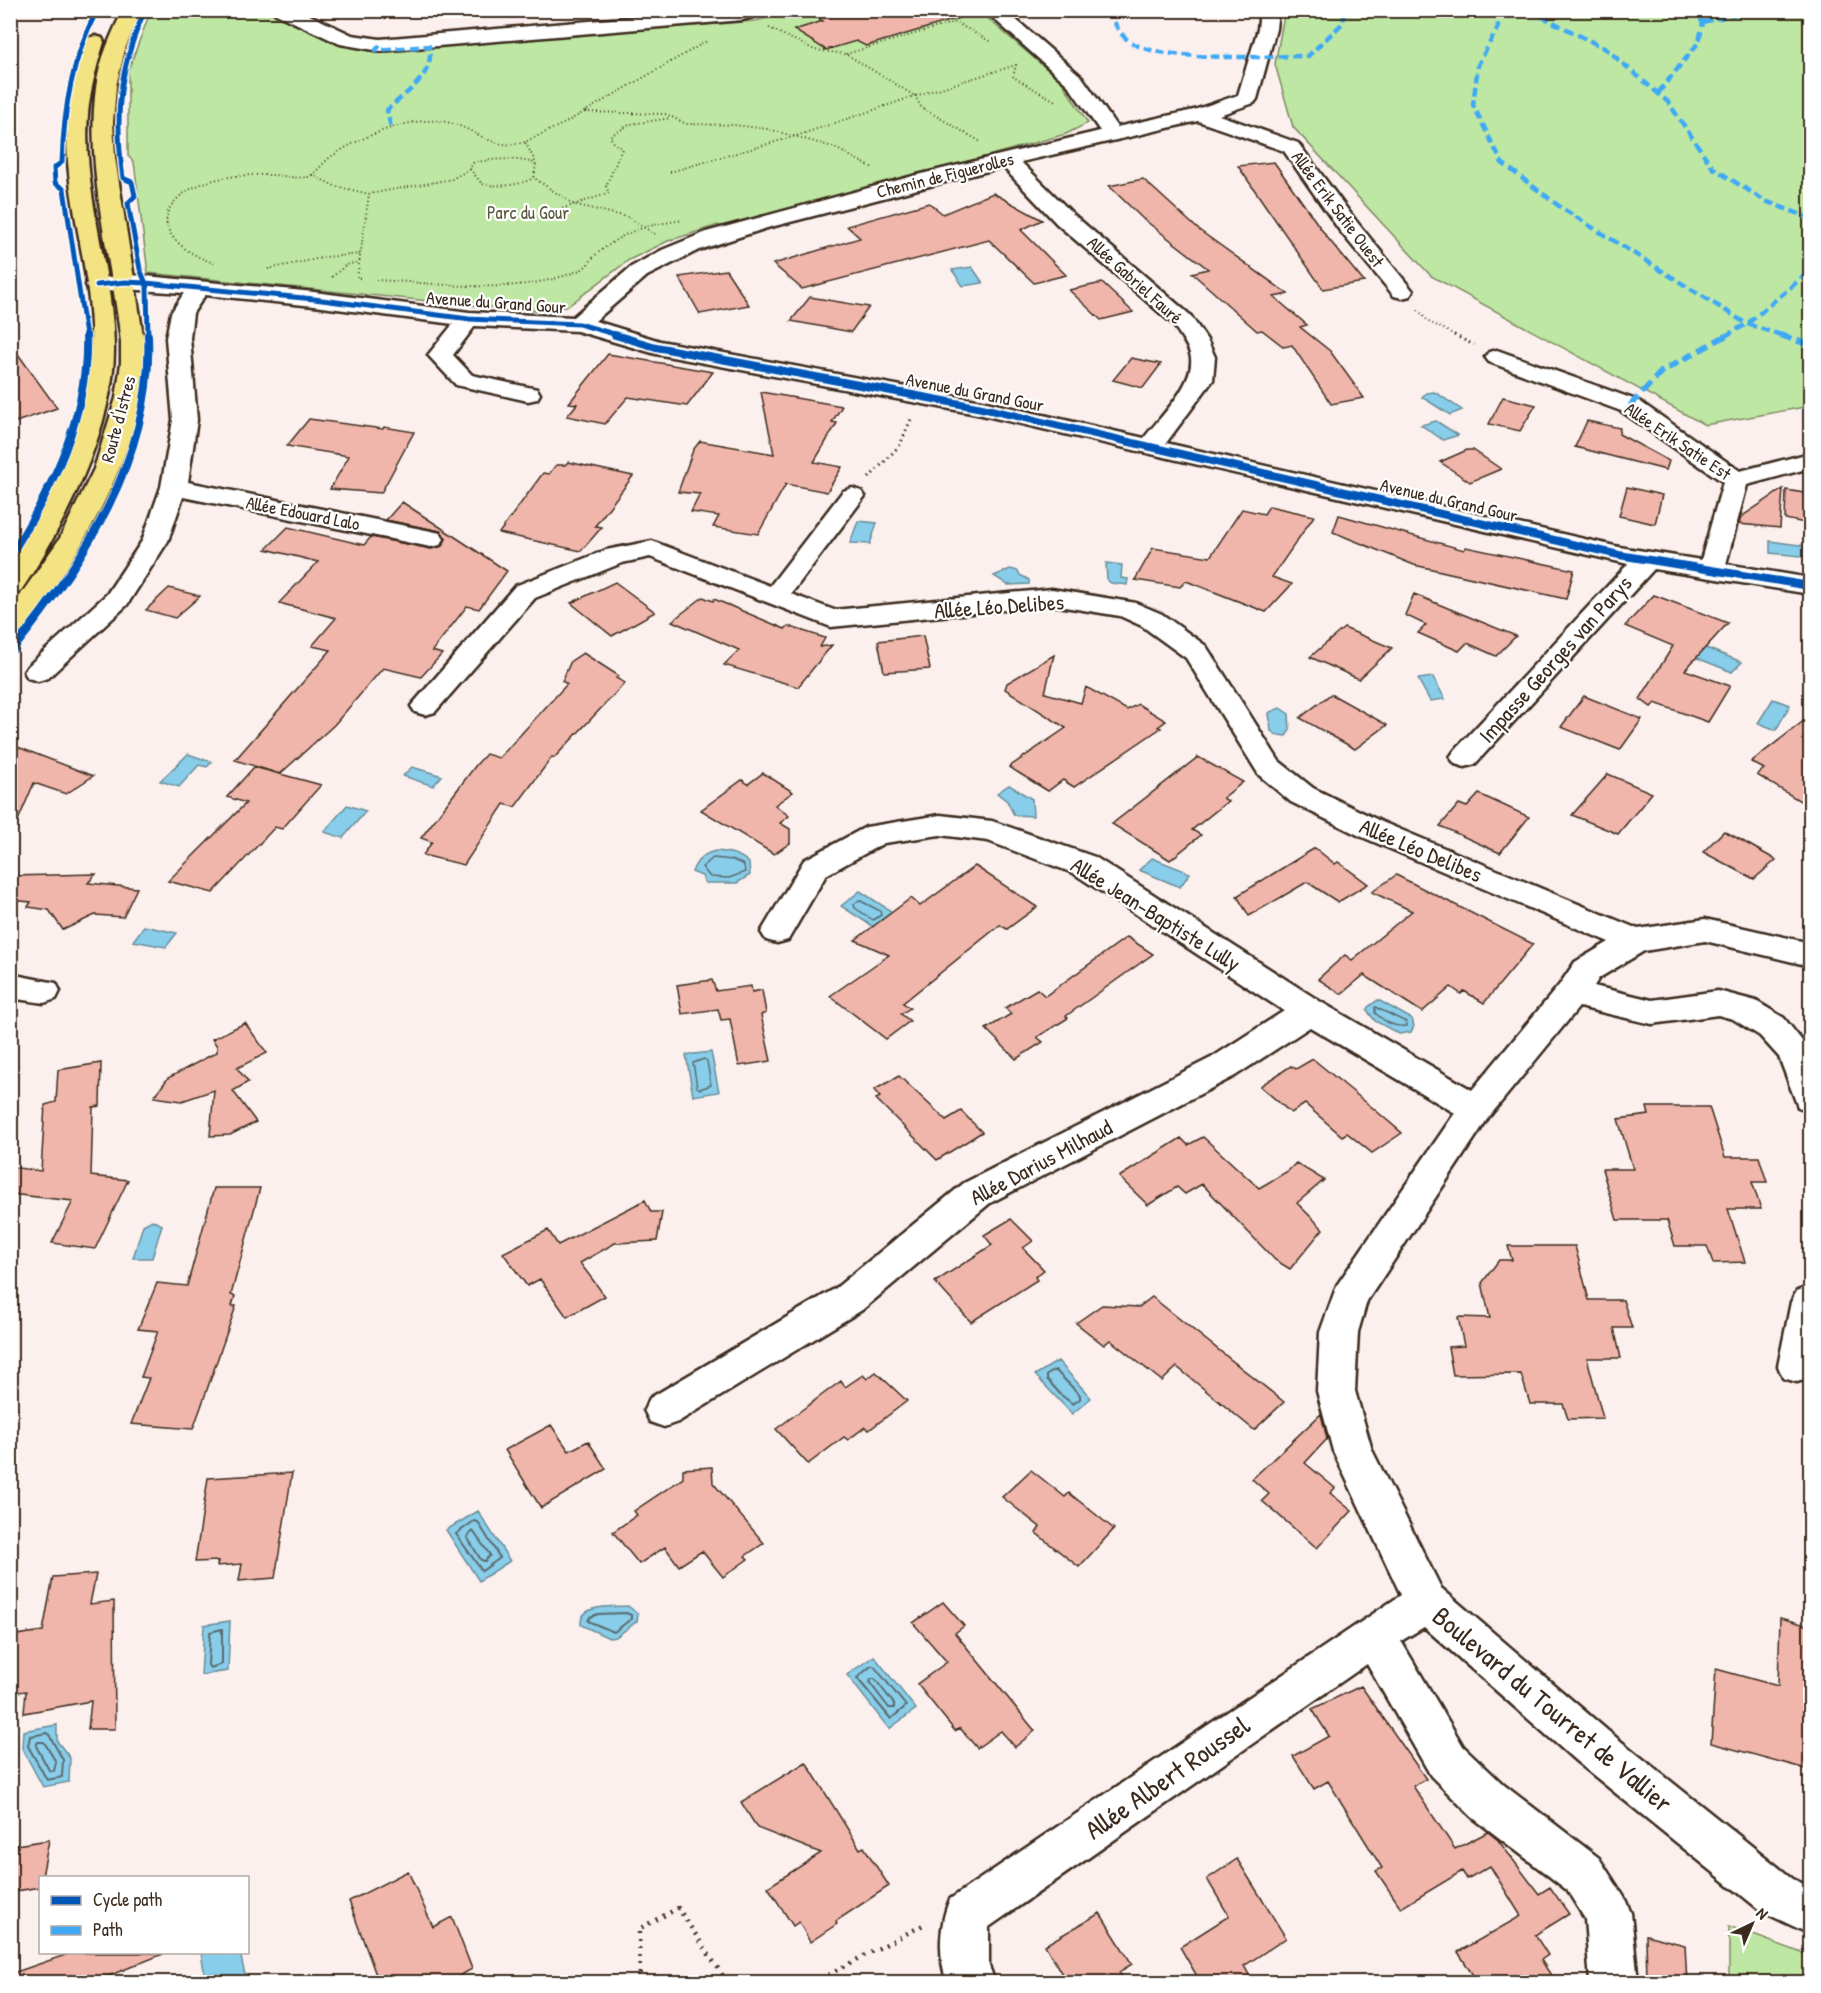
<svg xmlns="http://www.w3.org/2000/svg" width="1821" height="1993" font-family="'Patrick Hand',sans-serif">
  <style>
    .green { fill: #bee7a3; stroke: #7c8860; stroke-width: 1.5 }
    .water { fill: #88cde9; stroke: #698c98; stroke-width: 1.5 }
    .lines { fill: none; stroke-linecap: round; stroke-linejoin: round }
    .shore-far1 { stroke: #5a6b6f; stroke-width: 1.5 }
    .shore { stroke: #5a6b6f; stroke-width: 2 }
    .building { fill: #f0b6ab; stroke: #3b2a1e; stroke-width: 1.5 }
    .minor-casing { stroke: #3b2a1e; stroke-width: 5 }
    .major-casing { stroke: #3b2a1e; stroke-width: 5 }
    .path-far2 { stroke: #3b2a1e; stroke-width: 2; stroke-dasharray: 1 3; stroke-linecap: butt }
    .path-far1 { stroke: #3b2a1e; stroke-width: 3; stroke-dasharray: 1.5 4; stroke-linecap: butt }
    .path { stroke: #3b2a1e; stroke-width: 4.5; stroke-dasharray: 2 6; stroke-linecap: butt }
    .minor { fill: #fff; fill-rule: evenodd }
    .major { fill: #f4e382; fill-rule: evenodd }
    .quiet-far1 { stroke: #3fa9f5; stroke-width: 4.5; stroke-dasharray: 9 4.5; stroke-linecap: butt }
    .quiet { stroke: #3fa9f5; stroke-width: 6; stroke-dasharray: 12 6; stroke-linecap: butt }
    .cycleway-far1-casing { stroke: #fff; stroke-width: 8 }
    .cycleway-casing { stroke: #fff; stroke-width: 10 }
    .cycleway-far1 { stroke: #0057b8; stroke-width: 5 }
    .cycleway { stroke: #0057b8; stroke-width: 8 }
    .labels { text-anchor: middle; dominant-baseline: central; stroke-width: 4.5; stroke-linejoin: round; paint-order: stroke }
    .far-street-label { font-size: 18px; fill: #3b2a1e; stroke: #fff }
    .far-park-label { font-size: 18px; fill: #5c593f; stroke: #fff }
    .street-label { font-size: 22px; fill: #3b2a1e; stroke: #fff }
    .near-street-label { font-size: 27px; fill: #3b2a1e; stroke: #fff }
  </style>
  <rect width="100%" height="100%" fill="#fcf0ee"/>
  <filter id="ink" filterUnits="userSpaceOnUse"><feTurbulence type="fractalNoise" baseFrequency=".0167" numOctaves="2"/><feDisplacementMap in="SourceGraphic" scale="12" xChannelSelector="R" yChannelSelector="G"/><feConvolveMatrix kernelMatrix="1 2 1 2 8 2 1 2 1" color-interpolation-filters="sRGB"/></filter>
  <g filter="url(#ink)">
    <path class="green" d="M151,10l116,1 74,34 31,6 383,-30 40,-10h184l83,71 26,41 -22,11 -341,95 -7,-4 -50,16 -39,19 -61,46 -38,5 -382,-38 -14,-111 -6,-6v-85z
      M1285,10l525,1v395l-105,19 -274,-149 -138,-149 -18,-63z
      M1729,1926l81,30v26h-81z"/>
    <path class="water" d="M972,267l11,16 -20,3 -11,-16z
      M1434,392l4,2 24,16 -12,5 -28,-18 4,-4z
      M1436,421l22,14h1l-16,5 -22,-15z
      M858,521l19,2 -7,21 -20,-1z
      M1770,541l37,5 3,3v8l-40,-4z
      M1106,563l16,2 -1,13 7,1 -1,6 -16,-2 -4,-3z
      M1010,569l8,2 2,4 9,5v4l-21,1 -14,-9z
      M1701,646l41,16 -10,10 -40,-16z
      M1433,677l12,22 -15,2 -12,-22z
      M1773,699l17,6 -14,25 -18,-7z
      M1280,708l9,6 1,16 -4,6 -9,-1 -6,-4 -2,-17 1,-2z
      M188,754l24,8 -5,5 -8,-2 -20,22 -19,-6z
      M412,767l30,9 -9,10 -30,-10z
      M1009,785l23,14 1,17 -19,-1 -7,-14 -10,-8z
      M347,805l19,6 -23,27 -19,-6z
      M716,851c12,1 24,3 33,12l1,12 -13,8h-32l-3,-7 -10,-4c4,-11 12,-19 24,-21z
      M1152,858l38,15 -10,14 -41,-17z
      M860,891l34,22 -19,15 -34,-22z
      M144,926l33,7 -11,14 -33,-6z
      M1378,1000l34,19 2,7 -3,6 -12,2 -24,-13 -8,-11 1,-3z
      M711,1052l8,40 -26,4 -7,-41z
      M152,1220l10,5 -10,33h-19l10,-33z
      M1058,1361l33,37 -19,16 -37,-39z
      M478,1511l32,50 -31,20 -33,-51z
      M628,1606l10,8 -1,7 -21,16 -7,1 -28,-13c-2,-22 33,-18 47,-19z
      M230,1621l-2,50 -27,4 3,-50z
      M874,1656l42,53 -27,20 -42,-54z
      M57,1725v16l13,17 -1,24 -26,5 -21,-39 1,-17z
      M201,1953h39l5,22 -17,7h-22z"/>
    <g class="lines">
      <path class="shore-far1" d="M713,858l20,2 11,5 1,7 -16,6 -19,-1 -8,-10z
        M859,900l21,11 1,4 -8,5 -18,-12 -1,-4z
        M1375,1007l31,15 1,4c-13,2 -23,-5 -32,-13z
        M704,1059l3,2 4,24 -11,4 -3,-2 -4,-24z"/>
      <path class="shore" d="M1055,1370l25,25v4l-7,5 -12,-9 -14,-16v-4z
        M474,1521l4,1 22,36 -18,13 -26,-37z
        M473,1531l17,24 -5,6 -4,-1 -14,-23z
        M626,1613l5,2v4l-17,13 -26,-11 2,-4 8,-3z
        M222,1629v35l-12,4 -2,-3 2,-33z
        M871,1666h3l32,40 -15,13 -34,-41z
        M871,1679h4l19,25v4h-5l-19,-25z
        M48,1733l15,27 -1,17 -15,3 -19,-34 2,-10z
        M38,1742h6l12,20 -2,9 -5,-1 -13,-24z"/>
    </g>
    <path class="building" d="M805,10h157l1,7 -97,29 -10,-5 -30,9 -32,-20 29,-9z
      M1274,162l52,74 38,46 -41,7 -85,-123z
      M1143,179l56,51 89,64 -14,3 33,28 -7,2 30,24 34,47 -33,6 -39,-59 -8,2 -22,-17 -5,1 -65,-58 16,-4 -66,-51 -33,-32z
      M993,193l49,27 -21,10 45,45 -32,8 -45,-43 -187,49 -29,-25 87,-26 -13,-12 82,-23 14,11z
      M726,270l23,35 -49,9 -21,-37z
      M1102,283l31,29 -32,8 -32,-30z
      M810,297l59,10 -18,25 -60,-11z
      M10,343l47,65 -47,16z
      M608,354l105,18 -26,34 -59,-9 -23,27 -38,-8 10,-12 -8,-1z
      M1131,358l30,6 -18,24 -30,-8z
      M761,392l81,14 -10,16 5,1 -23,39 28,5 -15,25 -41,-8 -28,50 -45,-7 6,-11 -28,-4 9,-18 -22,-2 15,-42 7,-9 74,13z
      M1503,397l33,8 -16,26 -31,-7z
      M309,419l74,10 1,-2 30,5 -33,61 -51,-4 19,-33 -62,-10z
      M1587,421l33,7 -1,6 50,27 -3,9 -91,-23z
      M1467,450h6l28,19 -31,13 -30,-20z
      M568,462l65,14 -38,50 7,1 -21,24 -82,-18 44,-60 6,1 7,-9h9z
      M1627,487l35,8 -7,29 -36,-8z
      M1783,489l-3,39 -41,-4 2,-7z
      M1786,490l24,4v30l-25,-5z
      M402,502l105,69 -28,38 -12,-3 -35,45 10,3 -21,23 -38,-9 -49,57 -54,49 -45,-14 96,-110 -19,-4 24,-28 -57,-15 39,-41 -52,-13 22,-22 76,18 7,-8 60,12 11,-3 4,-8 -6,-7 -54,-11z
      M1269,506l45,10 -42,61 20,7 -26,28 -80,-31 -6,6 -45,-7 18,-32 57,9 32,-48 22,5z
      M1339,515l125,35 2,-3 108,23 -8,29 -152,-34 -81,-33z
      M615,582l40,30 -43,24 -41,-33z
      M169,588l31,8 -25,22 -29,-8z
      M1414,594l53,22 49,20 -20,20 -29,-13 -8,8 -41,-18 8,-8 -21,-10z
      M1654,595l74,28 -43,47 45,16 -22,36 -53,-19 -4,4 -11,-8 33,-53 -48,-20z
      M703,597l10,4 1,-2 71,30 3,-3 37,12 -5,9 12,-2 -34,42 -74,-22 15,-15 -67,-29z
      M1344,628l48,20 -33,31 -49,-22z
      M923,636l7,33 -46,3 -6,-31z
      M583,653l36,23 -3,2 9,5 -71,75 -2,-1 -37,50 -11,-3 -40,61 -41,-10 9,-13 -11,-4 55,-73 10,-11 13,4 68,-74 -5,-3 9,-20z
      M1054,655l-9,38 36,10 5,-16 41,23 11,-6 28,17 -8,6 3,1 -87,59 -11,-7 -15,11 -39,-24 57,-39 -61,-39 2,-6z
      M1331,694l56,31 -32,24 -55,-31z
      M1584,696l58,23 -22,31 -59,-23z
      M1810,716v91l-53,-32 7,-6 -13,-7z
      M10,744l83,32 -27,18 -32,-11 -23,54z
      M1198,757l45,25 -20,16 5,3 -36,29 9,5 -31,25 -58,-36z
      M254,767l67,18 -39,44 -7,-2 -62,66 -45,-12 78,-78 -19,-6z
      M763,773l30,19 -18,13 14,11 -9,7 10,6v14l-16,11 -73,-44 41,-30 6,4z
      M1608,774l44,19 -34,41 -46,-19z
      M1479,794l50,23 -29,36 -60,-27 19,-22 8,3z
      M1724,831l15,8 37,21 -22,19 -51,-27z
      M1315,848l20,16 3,-2 30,22 -30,18 -31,-20 -58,34 -12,-20z
      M975,866l62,41 -30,22 -7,-4 -97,78 7,5 -9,6 9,7 -24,18 -56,-43 59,-41 -34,-15 56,-42 9,8z
      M96,874l-8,9 49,5 -14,29 -28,-2 -32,15 -14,-20 -21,-3 3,-5 -21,-2v-24z
      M1396,875l137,69 -49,59 -20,-12 -3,3 -10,-7 -29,25 -58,-37 -23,19 -23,-15 27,-24 7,5 60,-49 -40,-19z
      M1127,937l26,17 -87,62 2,2 -31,19 6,5 -27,17 -30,-30 25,-15 -6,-6 32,-19 8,7z
      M712,980l4,11 35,-5 1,6 10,-2 4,23 -5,2 10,46 -32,5 -9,-47 -9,1 -3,-11 -36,5 -5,-29z
      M245,1023l22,30 -30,15 11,14 -15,9 23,31 -26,13 -20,1 4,-46 -32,11 -28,-4 14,-19 49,-26v-6l-5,-7z
      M1313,1059l61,50 28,24 -30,20 -25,-20 -5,3 -37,-32 -14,9 -31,-27 31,-20 5,3z
      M101,1063l-1,43 -7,1 -2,69 37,4 -33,69 -43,-6 21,-42 -63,-7v-27l31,4 4,-66 11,-3 2,-32z
      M899,1076l47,44 15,-9 21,21 -45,28 -61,-61 4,-2 -6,-7z
      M1647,1107h62l16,50h34l8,25h-15l9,27h-33l17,53 -32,1 -6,-17h-32l-8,-26h-50l-15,-51h31l-15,-50 31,-4z
      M1203,1137l56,51 29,-17 8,-8 28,17 -27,23 26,26 -33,40 -15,-9 -73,-76 -17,10 -8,-7 -29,18 -29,-28 62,-39 7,7z
      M214,1188h46l-29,107 4,1 -3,10h4l-35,101 -8,22 -62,-5 18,-46 -8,-1 17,-46 -20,-2 19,-46 30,3z
      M645,1200l6,12h11l-5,29 -42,2 -35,20 25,33 -38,21 -27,-38 -13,7 -24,-33 45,-23 10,15z
      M1011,1219l22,22 -10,7 21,22 -9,7 2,3 -66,42 -36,-40 57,-37 -8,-10z
      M1508,1246h67l14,54h34l9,28h-18l7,30h-34l16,60 -35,1 -5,-15h-33l-9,-30 -68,1 -5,-28 16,-1 -6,-29 32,1 -8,-35 17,-23h13z
      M1152,1297l132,105 -30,28 -77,-63 -15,14 -52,-41 -6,5 -28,-22 26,-18 37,2z
      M876,1372l31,29 -38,29 -4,-3 -17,13 -4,-3 -36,27 -32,-35 65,-48 4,6 18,-12 4,4z
      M1321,1414l6,25 -22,24 30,25 -5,5 22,18 -35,37 -55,-47 7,-7 -17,-15z
      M551,1425l18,26 19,-10 18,28 -65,39 -36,-58z
      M712,1467l1,16 51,60 -19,13 3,3 -25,18 -21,-26 -23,15 -14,-19 -26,17 -26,-32 24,-17 -3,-4 49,-33v-9z
      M1031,1470l34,27 4,-4 45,36 -35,38 -43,-34 4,-6 -38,-30z
      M292,1473l-17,105 -36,3 3,-17 -25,2 1,-5 -23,1 13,-84z
      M96,1574l-6,30 24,-3 1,128h-27l3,-28 -67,12 2,-22 -16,2 7,-58 26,-4 10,-54z
      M943,1602l21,24 -9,7 80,98 -20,16 -14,-16 -24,17 -17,-20 -5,3 -38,-47 30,-22 -34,-39z
      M1780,1618l30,8v144l-99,-27 5,-74 62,17z
      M1361,1686l65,93 -13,7 42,63 33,-17 10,8 41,54 11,-7 19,27 -34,21 13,20 -7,5 15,23h-78l-20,-31 63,-36 -31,-50 -23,13 -5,-8 -61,37 -25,-37 6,-3 -54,-87 -14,8 -21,-33 36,-20 -17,-27z
      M806,1762l54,87 4,-2 25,39 -53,35 1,3 -27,18 -11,-20 -6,4 -25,-39 53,-34 -64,-25 -16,-26z
      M49,1840l-9,47 -30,5v-46z
      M1237,1859l49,79 -42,28 10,17h-53l-21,-36 49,-31 -22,-37z
      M408,1871l25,56 19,-10 20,52 -25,14h-68l-30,-82z
      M1100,1913l32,51 -13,8 7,11h-59l-22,-38z
      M1646,1935l39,10 2,38h-40z
      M71,1953h91l1,1 -72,29h-81v-9z"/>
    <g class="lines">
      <defs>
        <path id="minor" d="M274,10h25l53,25 28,4 338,-29h48l-2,4 -22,6 -362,31 -40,-7 -64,-30z
          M984,10h21l77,67 35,50 77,-17 44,-15 20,-66 2,-19h18l-2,19 -19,70 -3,4 -35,12 79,28 58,78 57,70 -3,5 -8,2 -8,-2 -54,-65 -56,-80 -86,-30 -177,41 52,52 117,101 17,25 8,17 -2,23 -47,63 453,104 82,13 22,-78 -102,-71 -132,-49 -4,-5 4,-5 8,-2 142,51 101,70 70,-18v15l-63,17 -21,79 84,14v16l-156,-25 -179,195 -10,3 -10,-3 -5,-7 5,-7 173,-186 -646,-149 -326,-61 -79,-23 -102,-5 -22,29 19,20 65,14 3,5 -3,5 -9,2 -72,-16 -28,-30 25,-31 -139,-18 -109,-11 -12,18 -3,25 7,82 -9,62 243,49 9,2 4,6 -4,6 -9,2 -248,-50 -15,44 -41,64 -79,73 -10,3 -10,-3 -4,-6 4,-6 79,-72 35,-53 19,-54 12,-67 -7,-82 5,-25 13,-20 -59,-4 -28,3 -8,-2 -3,-5 3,-5 36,-5 21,1 168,16 155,20 104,5 58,-50 31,-17 44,-18 207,-56 187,-45 -32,-46zM1003,167l54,57 116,100c6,10 17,23 18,34 3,27 -31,59 -47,80l-162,-37 -322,-60 -65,-20 52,-45 52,-26 68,-22z
          M852,488l9,3 4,5 -74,98 43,16 218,-21 84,14 26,11 44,32 73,115 34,27 69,34 256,107 67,-10 105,24v23l-105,-25 -61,10 -45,27 -5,8 58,14 66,-9 38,10 28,17 26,33v60l-12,-4 -19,-50 -19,-21 -27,-17 -15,-4 -66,9 -73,-17 -91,111 -121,183 -9,31 -3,59 17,59 69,138 167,143 185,148 17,8v47l-49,-23 -185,-150 -152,-134 -23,14 62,105 41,39 95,73 25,39 7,16 7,69h-48l-5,-63 -18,-29 -95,-73 -41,-41 -64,-112 -378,263v39l6,16h-48c-9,-25 -8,-58 3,-83l451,-304 -68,-144 -16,-60 3,-59 17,-47 118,-172 -145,-86 -75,49 -245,127 -128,107 -184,112 -14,5 -14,-5 -6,-12 6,-12 186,-110 128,-105 247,-125 73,-47 -211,-138 -85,-32 -48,-6 -56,8 -58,32 -38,65 -11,3 -11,-3 -5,-8 43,-72 62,-33 74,-12 52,6 103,36 226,145 151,88 88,-106 15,-22 34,-20 -249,-106 -69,-34 -32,-27 -73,-117 -44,-32 -22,-10 -68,-11 -221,22 -181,-70 -28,6 -87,35 -100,114 -10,3 -10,-3 -4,-6 104,-120 91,-36 46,-9 118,45 73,-95z
          M10,974l46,9 4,8 -4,8 -12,4 -34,-5z
          M1810,1286v92l-13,4 -14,-4 -5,-12 13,-64 6,-11z"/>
        <path id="major" d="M123,10h18l-16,39 -9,37 -3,36 2,36 29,184c7,84 -49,186 -95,253 -9,14 -21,38 -39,42v-27l50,-72 34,-69 22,-71 5,-35v-21c-9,-83 -36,-169 -25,-254 3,-27 15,-53 27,-78z
          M95,36l7,2 2,4c-6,20 -12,41 -15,62 -10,82 24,163 25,244 1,78 -51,181 -94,244l-10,2c0,-8 -2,-19 0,-27 4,-12 24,-42 31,-56 21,-44 41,-92 48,-141 10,-69 -16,-140 -21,-208 -3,-42 5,-80 18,-120l2,-4z"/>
      </defs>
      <use href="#minor" class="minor-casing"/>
      <use href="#major" class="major-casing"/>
      <path class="path-far2" d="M769,28l46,22 31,4 69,42 101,-31 -3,12 44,25
        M846,54l109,-32 36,20
        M585,112l81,2 20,10 48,1 34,4 65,18 40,21
        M470,169l12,15c18,3 35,2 52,-6
        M670,172l126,-36 119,-40 6,11 60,35
        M312,175l23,11 34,8 83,-15 18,-10 3,-6c21,-5 41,-5 62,0
        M532,219l77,-26 -3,-7 16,-37 -9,-7 -3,-6 21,-12 40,-6
        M655,234l-28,-17 -54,-13 -39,-26 2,-15 -11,-21 38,-18 144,-83
        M214,263c-26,-8 -68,-35 -36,-65 23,-21 63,-24 93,-23 12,0 24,4 37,2 10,-5 15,-15 24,-21 28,-19 80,-41 114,-34 31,6 45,30 79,20
        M268,269l58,-12 36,-3
        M332,277l14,-12 13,-3
        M360,278h-3l12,-84
        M376,280c67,3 140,17 204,-10 8,-3 12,-13 19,-18 31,-24 46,-26 84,-32
        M1418,310l11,12 28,14"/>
      <path class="path-far1" d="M1454,335l20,10
        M869,478l31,-33 11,-26"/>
      <path class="path" d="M640,1982l-1,-53 39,-21 49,74
        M814,1982l111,-58"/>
      <use href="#minor" class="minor"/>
      <use href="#major" class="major"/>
      <path class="quiet-far1" d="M1108,10c6,11 10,23 21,31 30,22 139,15 179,15l35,-33 2,-13
        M1497,10l1,17 -20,38 -5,40 29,58 61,46 184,115 37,12
        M1529,10l77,39 62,53 45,66 52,33 45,17
        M1703,22l33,-8 4,-4
        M380,45l-4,5 53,-4c7,29 -23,46 -42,64l4,18
        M1658,93l41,-51 4,-20 -14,-12
        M1725,336l22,-12 63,-53"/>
      <path class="quiet" d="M1780,335l30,10
        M1630,406l31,-34 66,-37"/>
      <defs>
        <path id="cycleway-far1" d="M145,10c-26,59 -31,104 -22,168l9,4 3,14 -7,7 12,66 7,17 1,50
          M97,285l28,-3 21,1 168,16 155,20 110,5 42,12
          M86,336l-22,-147 -9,-6 -1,-15 8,-6c2,-55 10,-103 35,-152"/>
        <path id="cycleway" d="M615,335l41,12 326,61 637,147 191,31
          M10,556c42,-66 79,-141 76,-221
          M10,653c73,-90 144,-197 138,-318"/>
      </defs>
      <use href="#cycleway-far1" class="cycleway-far1-casing"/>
      <use href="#cycleway" class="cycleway-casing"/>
      <use href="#cycleway-far1" class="cycleway-far1"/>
      <use href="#cycleway" class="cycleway"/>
    </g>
  </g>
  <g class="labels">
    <g class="far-street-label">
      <text transform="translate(945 175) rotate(-14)">Chemin de Figuerolles</text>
      <text transform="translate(1338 209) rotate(53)">Allée Erik Satie Ouest</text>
      <text transform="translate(1135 280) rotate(42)">Allée Gabriel Fauré</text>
      <text transform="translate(496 302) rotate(4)">Avenue du Grand Gour</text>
      <text transform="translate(975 392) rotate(11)">Avenue du Grand Gour</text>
      <text transform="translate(118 419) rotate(-75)">Route d'Istres</text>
      <text transform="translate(1678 441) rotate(34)">Allée Erik Satie Est</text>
      <text transform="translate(1449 500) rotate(13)">Avenue du Grand Gour</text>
      <text transform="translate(303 513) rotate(11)">Allée Edouard Lalo</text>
    </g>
    <g class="far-park-label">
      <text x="528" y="212">Parc du Gour</text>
    </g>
    <g class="street-label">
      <text transform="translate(999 606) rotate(-4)">Allée Léo Delibes</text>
      <text transform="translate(1555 659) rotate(-48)">Impasse Georges van Parys</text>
      <text transform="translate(1421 850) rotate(23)">Allée Léo Delibes</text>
      <text transform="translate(1156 914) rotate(32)">Allée Jean-Baptiste Lully</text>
      <text transform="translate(1041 1162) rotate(-28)">Allée Darius Milhaud</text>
    </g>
    <g class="near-street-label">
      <text transform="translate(1553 1709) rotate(40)">Boulevard du Tourret de Vallier</text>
      <text transform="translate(1167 1777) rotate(-35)">Allée Albert Roussel</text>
    </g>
  </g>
  <rect width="1821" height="1993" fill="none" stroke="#fff" stroke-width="36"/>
  <rect x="18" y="18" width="1785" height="1957" fill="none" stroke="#3b2a1e" stroke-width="2" filter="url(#ink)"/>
  <rect x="39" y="1876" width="210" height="78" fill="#ffffff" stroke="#b1aaa5" stroke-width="1.5"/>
  <rect x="51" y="1896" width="30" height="9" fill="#0057b8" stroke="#b1aaa5" stroke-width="1.5"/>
  <text x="93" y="1906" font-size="18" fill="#3b2a1e">Cycle path</text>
  <rect x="51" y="1926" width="30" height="9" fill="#3fa9f5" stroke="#b1aaa5" stroke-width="1.5"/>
  <text x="93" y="1936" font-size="18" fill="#3b2a1e">Path</text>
  <g transform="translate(1752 1924) rotate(44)" stroke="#ffffff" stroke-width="4.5" paint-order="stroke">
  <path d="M0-4.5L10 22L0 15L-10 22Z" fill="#3b2a1e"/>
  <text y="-9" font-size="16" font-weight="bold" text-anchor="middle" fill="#3b2a1e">N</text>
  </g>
</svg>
